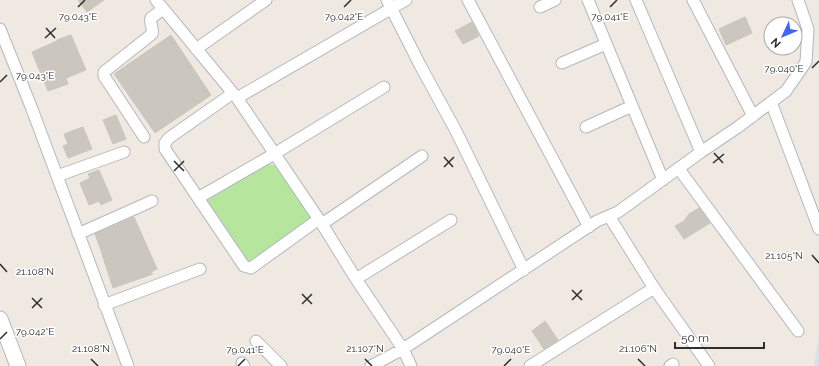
<svg xmlns="http://www.w3.org/2000/svg" width="819" height="366" font-family="Raleway,sans-serif">
  <style>
    .airport { fill: #dcdee8 }
    .green { fill: #b6e59e }
    .building { fill: #cbc7bf; stroke: #cbc5ba }
    .lines { fill: none; stroke-linecap: round; stroke-linejoin: round }
    .minor-casing { stroke: #b4b7c1; stroke-width: 13 }
    .secondary-casing { stroke: #b4b7c1; stroke-width: 17 }
    .minor { stroke: #fff; stroke-width: 11 }
    .secondary { stroke: #fff; stroke-width: 15 }
    .ticks { fill: none; stroke: #2e2e2e; stroke-width: 1.5 }
    .ticks-label { font-size: 10px; text-anchor: middle; fill: #2e2e2e; stroke: #fff; stroke-width: 3; stroke-linejoin: round; paint-order: stroke }
  </style>
  <rect width="100%" height="100%" fill="#efe9e1"/>
  <path class="airport" d="M819,335v31h-5z"/>
  <path class="green" d="M271,164l4,2 36,52 -56,44 -7,1 -42,-62 59,-36z"/>
  <path class="building" d="M78,0h26l-17,12z
    M745,17l7,16 -26,12 -7,-16z
    M472,22l7,14 -16,8 -8,-13z
    M71,35l15,35 -20,8 2,6 -20,7 -16,-39 25,-11v-1z
    M171,35l40,60 -56,38 -41,-59z
    M116,115l10,24 -13,5 -10,-24z
    M83,127l9,22 -24,9 -5,-12 5,-2 -4,-10z
    M99,170l13,30 -11,5 -2,-4 -10,4 -9,-22 10,-5 -2,-4z
    M699,208l11,15 -26,16 -9,-13 9,-5 5,-7z
    M134,217l23,52 -6,3 2,2 -40,14 -11,-34v-1l-7,-19z
    M545,321l13,19 -14,9 -12,-18z"/>
  <g class="lines">
    <defs>
      <path id="minor" d="M156,0l81,98 85,126 34,55 47,70 8,17
        M387,0l33,65 36,66 68,139
        M468,0l121,227
        M588,0l75,180
        M636,0l65,152
        M693,0l60,116
        M540,7l15,-7
        M0,29l32,80 96,257
        M196,49l70,-49
        M562,63l44,-19
        M233,93l-64,45 -4,5v6l79,117 7,2 68,-49
        M237,98l169,-98
        M771,102l48,127
        M586,127l46,-21
        M144,137l-40,-61v-4l48,-38c2,-6 -3,-11 -1,-16l12,-9
        M679,169l119,162
        M57,176l67,-24
        M198,198l76,-44 110,-67
        M609,216l45,72 55,78
        M322,224l100,-68
        M78,234l74,-33
        M356,279l95,-59
        M104,305l96,-36
        M256,341l25,25
        M242,363l2,3
        M371,366l32,-17 194,-128 21,-9 83,-60 37,-25 48,-36 20,-29 2,-33 -10,-29
        M530,366l124,-78
        M670,366l3,-2"/>
      <path id="secondary" d="M0,319l18,47"/>
    </defs>
    <use href="#minor" class="minor-casing"/>
    <use href="#secondary" class="secondary-casing"/>
    <use href="#minor" class="minor"/>
    <use href="#secondary" class="secondary"/>
  </g>
  <path class="ticks" d="M78,7l7,-7M344,7l7,-7M610,7l7,-7M46,28l9,10M45,38l11,-10M812,68l7,-7M0,82l7,-7M714,153l9,10M444,157l9,10M174,161l10,10M713,163l11,-9M444,167l10,-10M174,171l10,-10M812,255l7,8M0,264l7,8M572,290l10,10M302,294l10,10M32,298l10,10M572,300l10,-10M302,304l10,-10M32,308l10,-10M0,339l7,-7M91,359l7,7M365,359l7,7M638,359l7,7M238,366l7,-7M504,366l7,-7"/>
  <g class="ticks-label">
    <text x="78" y="20">79.043°E</text>
    <text x="344" y="20">79.042°E</text>
    <text x="610" y="20">79.041°E</text>
    <text x="784" y="72">79.040°E</text>
    <text x="35" y="79">79.043°E</text>
    <text x="784" y="259">21.105°N</text>
    <text x="35" y="275">21.108°N</text>
    <text x="35" y="335">79.042°E</text>
    <text x="91" y="352">21.108°N</text>
    <text x="365" y="352">21.107°N</text>
    <text x="638" y="352">21.106°N</text>
    <text x="245" y="353">79.041°E</text>
    <text x="511" y="353">79.040°E</text>
  </g>
  <g transform="translate(783 36) rotate(226)"><circle r="19" fill="#ffffff" stroke="#ababab"/>
  <path d="M0-3L7 15L0 10L-7 15Z" fill="#4264fb"/>
  <text y="-6" font-size="11" font-weight="bold" text-anchor="middle" fill="#2e2e2e">N</text>
  </g>
  <path d="M675 342v6h89v-6" fill="none" stroke="#2e2e2e" stroke-width="2"/>
  <text x="681" y="342" font-size="12" fill="#2e2e2e" stroke="#ffffff" stroke-width="3" paint-order="stroke">50 m</text>
</svg>
